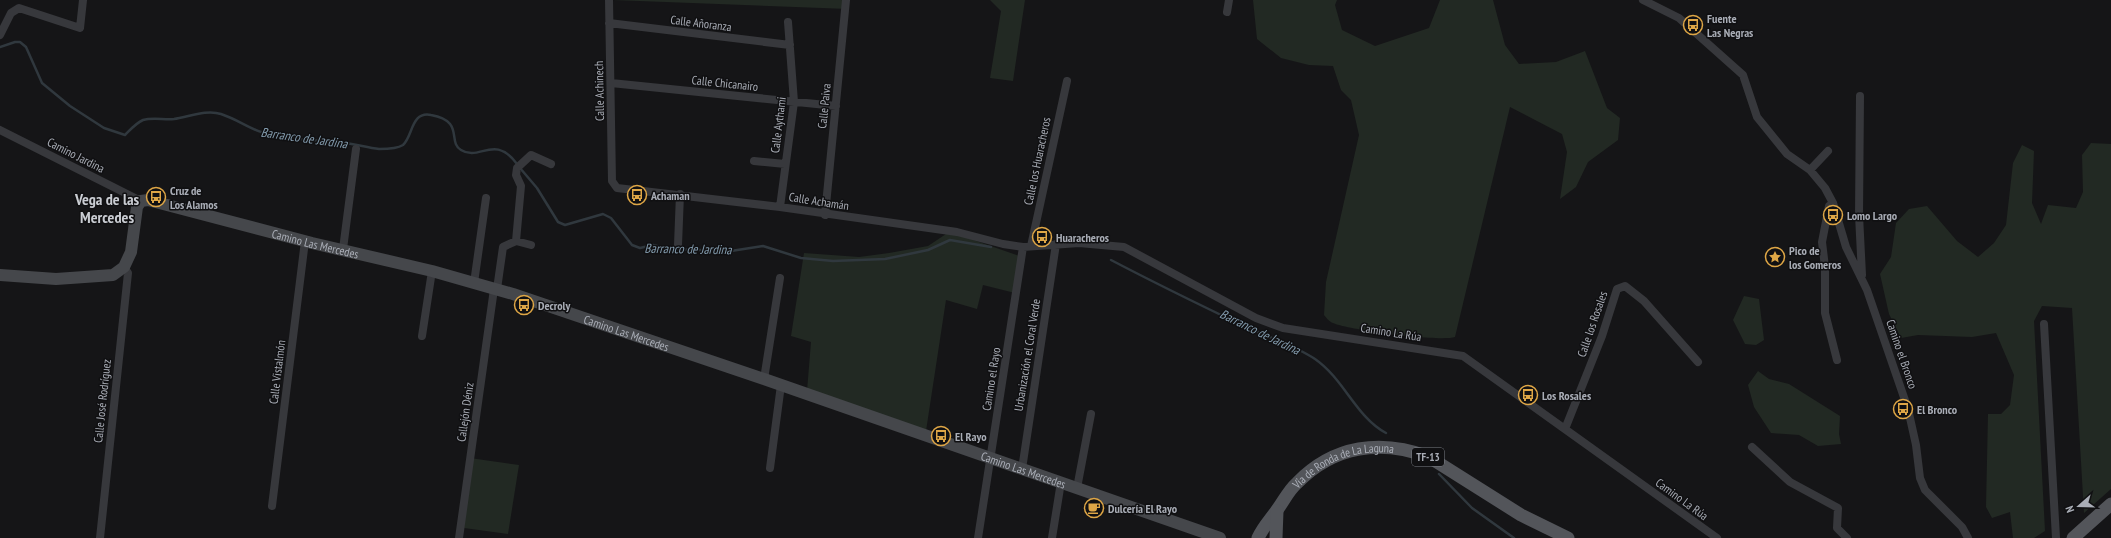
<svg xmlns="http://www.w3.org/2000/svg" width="2111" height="538" font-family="'PT Sans Narrow',sans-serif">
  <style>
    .green { fill: #222923 }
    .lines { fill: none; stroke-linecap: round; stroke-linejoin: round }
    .stream { stroke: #30383e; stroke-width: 2.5 }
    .minor { stroke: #37383c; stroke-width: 8 }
    .secondary { stroke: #45474b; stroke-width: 12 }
    .primary { stroke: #53555a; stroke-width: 13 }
    .labels { text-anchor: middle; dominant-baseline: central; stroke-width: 3; stroke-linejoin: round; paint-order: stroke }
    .shield { fill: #101012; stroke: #7b7e85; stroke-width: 1 }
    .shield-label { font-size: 11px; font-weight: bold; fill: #a9adb6 }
    .poi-label { font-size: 12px; font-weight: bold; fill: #a9adb6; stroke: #101012; text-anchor: start }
    .street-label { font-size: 12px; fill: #a9adb6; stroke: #101012 }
    .water-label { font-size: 13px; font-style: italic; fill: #839bad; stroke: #101012 }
    .district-label { font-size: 16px; font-weight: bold; fill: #c9ccd2; stroke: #101012 }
  </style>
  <rect width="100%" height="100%" fill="#151517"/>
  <path class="green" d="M613,0h236l-1,9z
    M990,0h35l-12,81 -23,-3 11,-67z
    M1253,0h84l-2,5 7,25 33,16 54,-18 11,-28h53l12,45 14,19 37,-2 29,-11 22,57 13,10 -2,22 -30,22 -12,25 -16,12 7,-47 -5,-18 -52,-27 -55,230c-15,5 -107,-7 -122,-14 -4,-1 -7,-6 -9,-8l2,-33 33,-147 -8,-35 -10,-10 -8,-24 -24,-1 -28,-7 -24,-19z
    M2091,143l20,1v345l-27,24 -12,-205 -30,-2 -8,15 11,210 -11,7h-21l-3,-26 -18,6 -6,-11 2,-93h13l9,-9 4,-30 -18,-42 -24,4 -54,-2 -17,3 -12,-24 -9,-40 11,-17 5,-34 13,-14 18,-3 30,35 21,16 16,-14 12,-18 7,-62 9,-18 12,6 -2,52 9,21 7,-19 28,3 7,-16 -1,-37z
    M946,234l13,1 66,23 -6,36 -36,-9 -6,24 -31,-9 -20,131 -119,-40 4,-49 -20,-6 13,-83 55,4 30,-4 39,-7z
    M1744,296l15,3 5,41 -8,5 -11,-1 -12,-24z
    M1758,371l11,8 20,5 51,32 -1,18 2,10 -23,2 -19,-11 -28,-2 -17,-26 -6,-22z
    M470,458l49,7 -11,69 -44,-6z"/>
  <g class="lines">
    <path class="stream" d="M0,47l15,-5h5l6,5 16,36 28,23 34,22 21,7c5,-5 11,-12 18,-15 10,-3 21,0 31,-1 14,-2 33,-10 47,-5 21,7 33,19 56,22 20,4 41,4 60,6 14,1 28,5 42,7 7,0 18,0 24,-4 10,-9 8,-34 28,-30 34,6 16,27 30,35 19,12 33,-17 56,14
      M520,168l17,20 21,34 7,3 38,-11 8,4 21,27 8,3 13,-3 15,4 63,2 32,-5 38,12 32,3 52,-2 43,-9 22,-10 41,7
      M1111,260c44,23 89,45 133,66 24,11 50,19 71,33 29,20 41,58 71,74
      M1439,474l33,34 42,30"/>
    <path class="minor" d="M609,0l3,181 5,7 163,19 177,25 46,12 20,3 56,-4 45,4 132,71 27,10 180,28 254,182
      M1643,0l36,18 64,57 14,42 30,37 23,16 15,18 8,15 13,44 21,43 41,119 8,36 4,33 5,12 37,37 6,11
      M1227,12l2,-12
      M609,23l181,22
      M0,35l11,-22 8,-5 61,20 3,-28
      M611,83l225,23
      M1860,96l-1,119 3,60
      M0,130l141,71
      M754,161l31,3
      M1810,170l18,-19
      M1833,203l-4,3 -7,36 3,25v46l12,47
      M780,207l14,-105 -6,-80
      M825,215l21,-215
      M516,241l5,-55 -5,-11 1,-7 14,-13 20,9
      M678,245l2,-51
      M1031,246l36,-165
      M343,249l13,-100
      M474,283l12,-85
      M497,289l6,-42 13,-6 15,4
      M2044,324l12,214
      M422,336l10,-65
      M764,379l16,-101
      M1565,429l37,-93 15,-47 8,-3 19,15 54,61
      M1752,447l38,35 48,26 -1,20 10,10
      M770,468l11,-83
      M1022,469l34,-225
      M1077,488l14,-74
      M272,506l33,-265
      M100,538l28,-265 -4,-6
      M459,538l35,-249
      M978,538l45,-291
      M1052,538l9,-56"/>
    <path class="secondary" id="s1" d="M0,275l56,4 57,-4 11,-8 7,-15 6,-45 4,-6 7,-1 164,43 120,28 81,23 251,85 456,159"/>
    <g class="primary">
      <path id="s2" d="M1258,538c5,-11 12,-18 19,-28 7,-9 11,-19 20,-27 37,-38 84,-44 132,-26l92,58 47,23"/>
      <path d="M1276,538l1,-27"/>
      <path d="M2073,538l38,-34"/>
    </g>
  </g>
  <defs>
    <symbol id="bus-ring" viewBox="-11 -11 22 22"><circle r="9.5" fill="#101012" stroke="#dea646" stroke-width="1.5"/><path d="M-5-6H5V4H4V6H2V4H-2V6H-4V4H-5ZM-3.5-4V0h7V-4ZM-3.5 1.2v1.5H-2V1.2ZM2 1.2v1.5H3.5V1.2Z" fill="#dea646"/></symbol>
    <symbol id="sight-ring" viewBox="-11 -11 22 22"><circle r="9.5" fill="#101012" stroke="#dea646" stroke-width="1.5"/><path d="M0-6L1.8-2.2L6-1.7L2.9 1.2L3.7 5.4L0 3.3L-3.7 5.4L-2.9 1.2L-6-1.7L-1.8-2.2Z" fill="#dea646"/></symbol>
    <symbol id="cafe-ring" viewBox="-11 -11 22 22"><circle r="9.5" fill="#101012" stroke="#dea646" stroke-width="1.5"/><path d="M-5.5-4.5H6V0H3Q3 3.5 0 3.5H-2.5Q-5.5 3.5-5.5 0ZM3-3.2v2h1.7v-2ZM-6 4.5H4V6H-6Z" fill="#dea646"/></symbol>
  </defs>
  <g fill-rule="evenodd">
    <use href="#bus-ring" x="1682" y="14" width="22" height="22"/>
    <use href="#bus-ring" x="626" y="184" width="22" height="22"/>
    <use href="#bus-ring" x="145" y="186" width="22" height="22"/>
    <use href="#bus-ring" x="1822" y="204" width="22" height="22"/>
    <use href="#bus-ring" x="1031" y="226" width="22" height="22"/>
    <use href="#sight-ring" x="1764" y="246" width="22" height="22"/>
    <use href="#bus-ring" x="513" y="294" width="22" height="22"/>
    <use href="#bus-ring" x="1517" y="384" width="22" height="22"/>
    <use href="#bus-ring" x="1892" y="398" width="22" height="22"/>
    <use href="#bus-ring" x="930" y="425" width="22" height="22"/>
    <use href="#cafe-ring" x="1083" y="497" width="22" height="22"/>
  </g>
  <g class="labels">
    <rect class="shield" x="1412" y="448" width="32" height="18" rx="3"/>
    <g class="shield-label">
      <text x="1428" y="457">TF-13</text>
    </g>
    <g class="poi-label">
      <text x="1707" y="18">Fuente<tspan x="1707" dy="14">Las Negras</tspan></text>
      <text x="170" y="190">Cruz de<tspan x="170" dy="14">Los Alamos</tspan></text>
      <text x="651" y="195">Achaman</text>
      <text x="1847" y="215">Lomo Largo</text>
      <text x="1056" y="237">Huaracheros</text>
      <text x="1789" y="250">Pico de<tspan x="1789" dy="14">los Gomeros</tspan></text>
      <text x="538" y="305">Decroly</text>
      <text x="1542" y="395">Los Rosales</text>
      <text x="1917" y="409">El Bronco</text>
      <text x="955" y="436">El Rayo</text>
      <text x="1108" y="508">Dulcería El Rayo</text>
    </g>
    <g class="street-label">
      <text transform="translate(701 23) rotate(7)">Calle Añoranza</text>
      <text transform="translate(725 83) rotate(6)">Calle Chicanairo</text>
      <text transform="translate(599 91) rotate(-91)">Calle Achinech</text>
      <text transform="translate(824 106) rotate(-84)">Calle Paiva</text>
      <text transform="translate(778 125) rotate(-83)">Calle Aythami</text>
      <text transform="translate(76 155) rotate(27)">Camino Jardina</text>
      <text transform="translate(1037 161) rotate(-78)">Calle los Huaracheros</text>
      <text transform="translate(819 201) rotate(9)">Calle Achamán</text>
      <text stroke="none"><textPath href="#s1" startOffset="376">Camino Las Mercedes</textPath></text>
      <text transform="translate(1592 324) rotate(-71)">Calle los Rosales</text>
      <text stroke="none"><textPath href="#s1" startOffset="700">Camino Las Mercedes</textPath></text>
      <text transform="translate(1391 332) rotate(9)">Camino La Rúa</text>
      <text transform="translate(1902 354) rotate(71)">Camino el Bronco</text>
      <text transform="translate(1027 355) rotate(-81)">Urbanización el Coral Verde</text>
      <text transform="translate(277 372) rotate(-83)">Calle Vistalmón</text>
      <text transform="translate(991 379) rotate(-81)">Camino el Rayo</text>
      <text transform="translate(102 401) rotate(-84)">Calle José Rodríguez</text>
      <text transform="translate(465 412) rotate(-82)">Callejón Déniz</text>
      <text stroke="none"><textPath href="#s1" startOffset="1120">Camino Las Mercedes</textPath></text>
      <text stroke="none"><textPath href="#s2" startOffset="119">Vía de Ronda de La Laguna</textPath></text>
      <text transform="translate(1682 499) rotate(36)">Camino La Rúa</text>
    </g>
    <g class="water-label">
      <text transform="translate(304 138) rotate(8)">Barranco de Jardina</text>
      <text transform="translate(688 249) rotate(1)">Barranco de Jardina</text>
      <text transform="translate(1260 332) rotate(26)">Barranco de Jardina</text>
    </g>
    <g class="district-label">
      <text x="107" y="199">Vega de las<tspan x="107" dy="18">Mercedes</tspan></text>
    </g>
  </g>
  <g transform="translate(2079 506) rotate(250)" stroke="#101012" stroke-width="3" paint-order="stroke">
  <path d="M0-3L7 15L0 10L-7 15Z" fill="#a9adb6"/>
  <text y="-6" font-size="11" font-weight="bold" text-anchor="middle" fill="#a9adb6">N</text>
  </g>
</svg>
